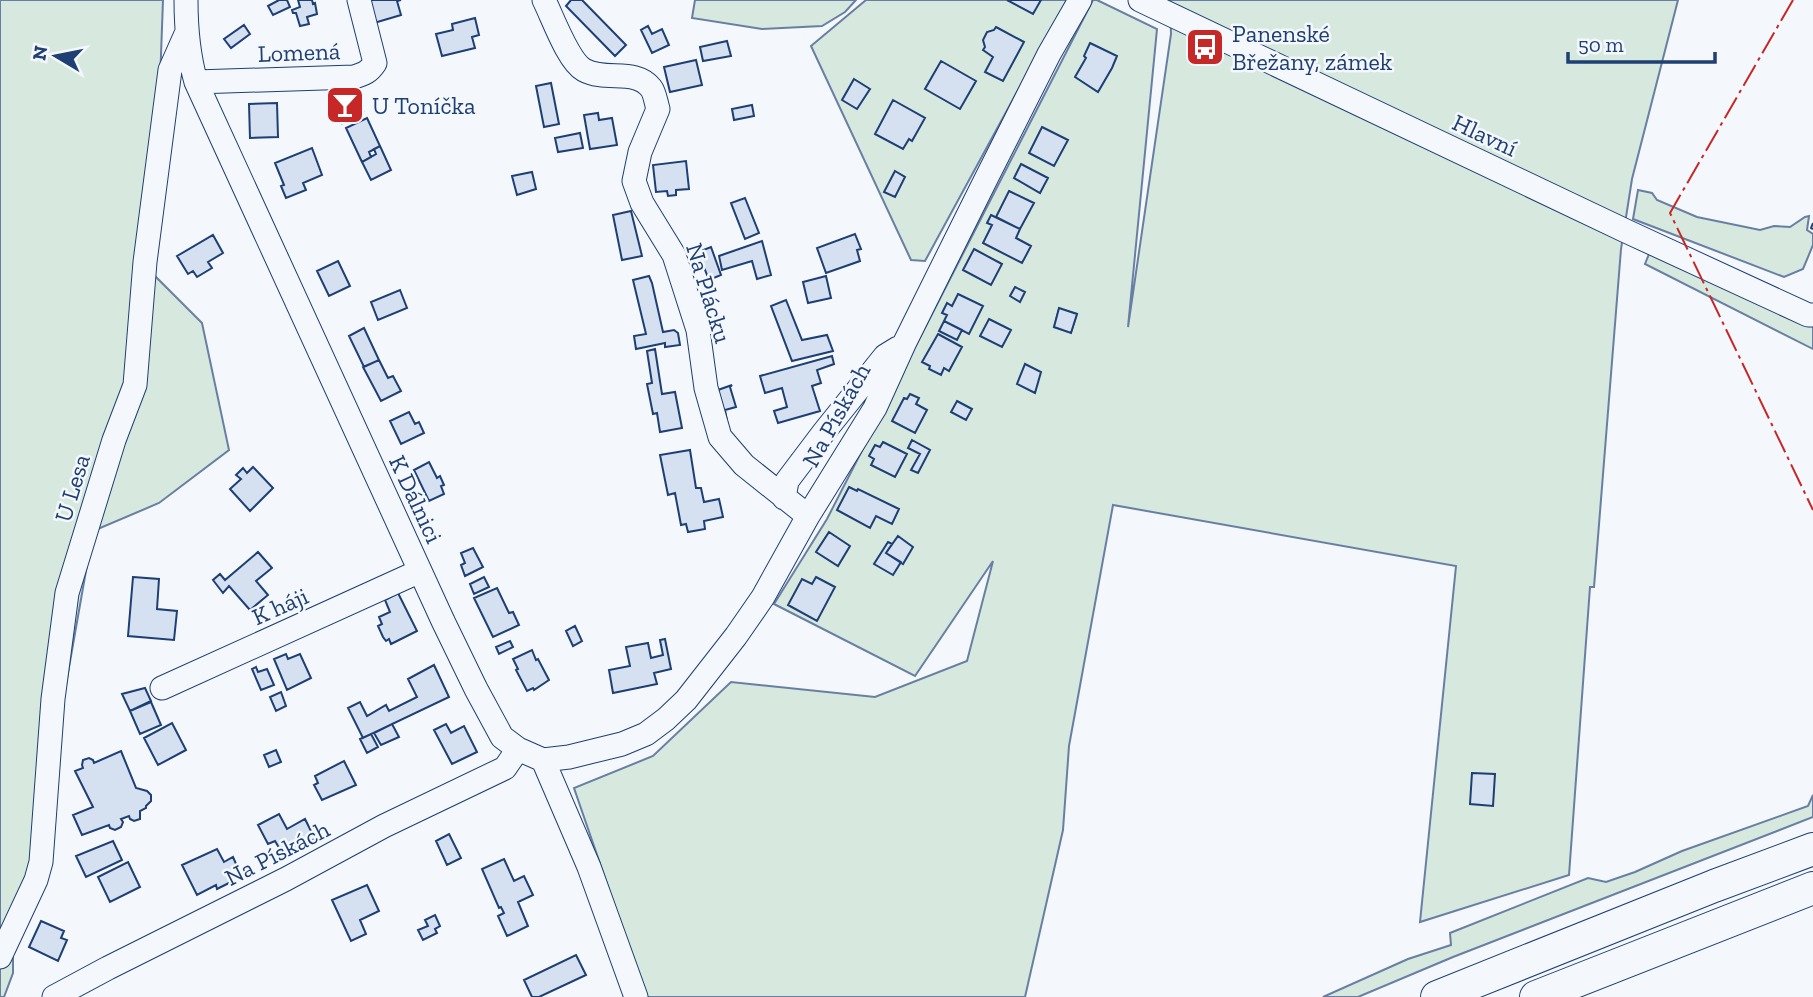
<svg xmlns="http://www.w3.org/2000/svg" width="1813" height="997" font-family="'Zilla Slab',serif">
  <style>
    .green { fill: #d7e8df; stroke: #687fa3; stroke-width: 2; fill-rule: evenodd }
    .building { fill: #d5e0f0; stroke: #1d3f73; stroke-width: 2 }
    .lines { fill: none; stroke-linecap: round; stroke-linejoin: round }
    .minor-casing { stroke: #1d3f73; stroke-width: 25 }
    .highway-casing { stroke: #1d3f73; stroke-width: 34 }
    .minor { stroke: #f4f7fb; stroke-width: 23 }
    .highway { stroke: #f4f7fb; stroke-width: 32 }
    .fence { stroke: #1d3f73; stroke-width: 2; stroke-dasharray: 9 3.5; stroke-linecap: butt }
    .power { stroke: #c62828; stroke-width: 2; stroke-dasharray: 24 5 3.5 5; stroke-linecap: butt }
    .labels { text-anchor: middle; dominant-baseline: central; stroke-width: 5; stroke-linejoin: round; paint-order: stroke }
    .poi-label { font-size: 24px; fill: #1d3f73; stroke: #f4f7fb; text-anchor: start }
    .street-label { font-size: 24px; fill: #1d3f73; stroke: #f4f7fb }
  </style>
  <rect width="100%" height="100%" fill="#f4f7fb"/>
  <path class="green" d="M0,0h163l-10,274 49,49 27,127 -70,53 -66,28 -60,341 -20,45v56l-9,24h-4z
    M695,0h161l-11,12 -23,14 -60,3 -70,-11z
    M866,0h201l-142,261 -14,-1 -100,-214z
    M1093,0h4l60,29 -29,298 43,-293 -1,-34h508l-46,179 -11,70 -27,338h-4l-21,288 -149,47 36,-356 -343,-61 -44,241 -6,84 -38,167h-379l-72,-209 79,-32 78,-74 144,15 92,-36 26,-100 -78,115 -141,-72 53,-85zM1059,309l18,5 -6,18 -17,-5z
    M1638,190l14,3 5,7 40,17 63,13 14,-4 16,1 15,-10 4,-1 -2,14 6,4v11l-10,24 -19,8 -151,-58z
    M1651,249l162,77v23l-168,-85z
    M1813,795v22l-360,140 -95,40h-35l85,-38 43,-14 -1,-12 138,-55 18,4 29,-10 47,-21 126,-45z"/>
  <path class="building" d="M279,0h8l3,7 -17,8 -5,-9z
    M298,0h14l1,4 2,-1 2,11 -10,3 2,7 -9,2 -4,-13h-3l-1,-3 8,-3z
    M368,0h33l-4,1 4,14 -27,8z
    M571,0h11l44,45 -11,11 -49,-50z
    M1007,0h34l-8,14z
    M475,18l4,17 -7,2 3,11 -33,8 -6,-22 17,-4 -1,-6z
    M244,25l6,9 -19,14 -7,-9z
    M648,26l4,8 10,-5 7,16 -17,8 -11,-23z
    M996,27l28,15 -21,39 -18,-9 8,-15 -10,-7 2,-3 -2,-7 4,-8 7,-2z
    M727,41l4,15 -28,5 -3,-14z
    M1090,43l27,13 -5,12 -14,24 -23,-15 11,-19 -2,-2z
    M696,60l6,25 -32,7 -6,-25z
    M941,61l35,20 -16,28 -35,-20z
    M854,79l16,10 -13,20 -15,-9z
    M551,83l8,41 -15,3 -8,-41z
    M351,88l12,23 -21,12 -12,-24z
    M893,100l32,18 -13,23 -3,-2 -6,10 -28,-15z
    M277,103l1,34 -28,1 -1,-34z
    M752,105l2,11 -20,4 -2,-11z
    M598,113l1,7 13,-2 5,27 -27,4 -6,-34z
    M367,118l13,28 -11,6 2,5 -9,5 -16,-34z
    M1042,127l26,13 -14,26 -25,-13z
    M580,133l3,15 -25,4 -3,-14z
    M380,146l11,24 -20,10 -9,-18 14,-8 -2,-5z
    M312,148l10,27 -19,8 3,7 -20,8 -5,-12 3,-1 -9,-22z
    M686,161l3,28 -13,1v5l-8,1 -1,-5 -11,1 -3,-27z
    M1021,164l27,14 -8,15 -26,-15z
    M895,171l10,6 -10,20 -11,-5z
    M532,172l4,17 -19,6 -5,-19z
    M1009,191l25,12 -14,26 -24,-12z
    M745,198l14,35 -14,6 -14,-36z
    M631,211l11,45 -20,4 -9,-45z
    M991,215l29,14 -4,9 15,8 -9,17 -39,-20 9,-18 -5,-2z
    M855,234l6,15 -4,1 3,11 -34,12 -9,-25z
    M213,235l10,18 -15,9 4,6 -15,9 -4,-6 -5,3 -11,-18z
    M762,241l9,34 -14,4 -5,-18 -30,9 -3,-14z
    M711,247l10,28 -12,5 -11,-28z
    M974,249l28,15 -11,21 -28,-15z
    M338,261l12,25 -21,10 -12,-25z
    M649,276l3,7 11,49 11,-2 4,3 2,12 -15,2v-4l-29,6 -2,-13 12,-2 -13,-54z
    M826,276l5,22 -23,5 -5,-21z
    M1015,287l10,5 -5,10 -10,-6z
    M400,290l7,18 -29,12 -7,-18z
    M958,294l25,12 -14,28 -25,-13 3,-6 -5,-2 5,-10 5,3z
    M786,300l16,40 25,-5 6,16 -41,10 -21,-55z
    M1059,308l18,6 -6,19 -17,-6z
    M989,319l22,11 -9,17 -22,-11z
    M944,321l18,9 -5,10 -18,-9z
    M364,328l15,32 -15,7 -15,-31z
    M938,334l24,13 -13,24 -5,-3 -3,7 -12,-6 1,-3 -8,-4z
    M655,349l7,45 13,-2 7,36 -22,4 -3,-19 -4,1 -6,-30 5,-1 -5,-32z
    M832,356l2,8 -17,6 4,13 -9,3 8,25 -42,12 -4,-12 13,-4 -5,-19 -17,5 -5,-17z
    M379,360l9,18 5,-2 8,15 -20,10 -18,-34z
    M1025,364l16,8 -6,21 -18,-9z
    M732,385l-2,2 6,20 -11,3 2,11 -9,-31z
    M910,394l9,4 -3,6 11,6 -12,23 -23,-12 12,-23 3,1z
    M957,401l15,8 -6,11 -15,-8z
    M409,412l6,12 4,-2 5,11 -23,11 -11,-23z
    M912,440l18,10 -12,23 -7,-3 9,-16 -12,-6z
    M883,442l24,12 -12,23 -24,-12 3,-6 -5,-3 6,-11 5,2z
    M690,450l6,38h5l3,14 15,-3 4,18 -19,4 1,8 -17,3 -2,-8 -5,1 -6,-32 -7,2 -8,-40z
    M429,462l8,16 3,-2 4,9 -3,1 3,8 -15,7 -15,-31z
    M253,467l20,21 -23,23 -20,-22 11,-10 -5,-4 7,-7 4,5z
    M849,487l8,4 1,-2 41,20 -7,15 -16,-8 -6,12 -33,-18z
    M829,532l21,14 -12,20 -22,-14z
    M898,536l15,11 -10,17 -17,-11z
    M888,542l4,2 -6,9 15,9 -8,13 -19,-11z
    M473,548l10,19 -18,9 -4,-11 4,-2 -4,-10z
    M258,552l14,16 -16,13 12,14 -18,15 -21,-24 -6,7 -10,-13 7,-6 5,6z
    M133,577l26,2 -2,30 20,2 -3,29 -46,-4z
    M484,577l5,10 -15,7 -4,-10z
    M816,577l19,10 -18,34 -29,-16 14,-26 10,5z
    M497,588l12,25 4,-1 6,13 -26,12 -19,-39z
    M398,593l19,38 -26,13 -2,-5 -3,2 -3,-4 -5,-11 4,-2 -3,-7 11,-5 -5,-12z
    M575,626l7,15 -9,5 -7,-15z
    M665,639l6,30 -17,4 3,11 -44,9 -4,-23 21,-4 -4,-19 22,-4 3,15 12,-3 -3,-15z
    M510,641l3,6 -14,7 -3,-7z
    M532,650l4,10 2,-1 11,21 -15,10 -1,-2 -6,3 -11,-21 2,-1 -5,-10z
    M286,654l2,5 12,-5 11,24 -24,12 -13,-31z
    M434,665l15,32 -86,41 -15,-30 12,-6 7,14 19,-11 3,6 28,-14 -9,-18z
    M256,667l2,5 9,-3 7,16 -13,5 -9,-21z
    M145,688l6,13 -21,10 -8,-17z
    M281,692l5,14 -10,5 -6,-14z
    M151,702l10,23 -21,9 -10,-23z
    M172,723l14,27 -28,15 -14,-27z
    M392,724l7,13 -18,8 -7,-12z
    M446,724l5,9 13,-7 13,26 -25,12 -18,-34z
    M371,734l7,13 -11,6 -7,-14z
    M276,750l5,12 -12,5 -5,-12z
    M121,751l15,37 11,3 4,4v6l-5,5v2l-6,3v8l-6,2 -4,-2 -1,-3 -8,3 2,3 -2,5 -6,3 -5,-2 -1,-3 -27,10 -9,-20 20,-8 -18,-36 8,-3 -1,-3 1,-5 6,-2 4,2 1,3z
    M344,761l12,24 -34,15 -8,-15 4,-2 -3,-7z
    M1472,773l23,1 -2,32 -23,-2z
    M279,814l8,15 18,-10 10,20 -31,17 -9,-15 -7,3 -10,-19z
    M449,834l12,24 -14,7 -11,-24z
    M113,841l9,19 -36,17 -10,-21z
    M217,849l7,13 9,-5 7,16 -9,5 2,3 -16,8 -1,-4 -19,10 -15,-30z
    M504,859l10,22 10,-5 9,19 -15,7 10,24 -21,10 -9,-20 6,-3 -3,-6 -2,1 -17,-39z
    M128,862l12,25 -30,15 -12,-25z
    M367,885l12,26 -19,9 6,14 -15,7 -19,-41z
    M435,915l5,11 -5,3 2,4 -14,7 -5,-10 10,-4 -3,-6z
    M41,921l23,10 -3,7 6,2 -9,21 -29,-14z
    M576,955l10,20 -47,22h-7l-8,-17z"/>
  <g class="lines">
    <defs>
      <path id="minor" d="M186,0c0,29 2,54 10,82l247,539 33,68 26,48 16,12 25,11 46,107 47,130
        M544,0c9,18 24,61 40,70 22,12 52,-2 67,18 4,5 5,15 7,21l-18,43 -6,29 8,22 32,52 24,75 8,58 14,49 24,28 64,51
        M1140,0l488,232 180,83h5
        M196,82l158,-5c10,-3 15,-5 21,-14l-16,-63
        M784,498l3,-17 37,-49 61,-76 13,-8
        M162,688l258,-117
        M543,760l26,-3 53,-13 24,-10 20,-15 20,-19 50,-64 27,-39 45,-81 67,-108 29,-64 81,-163 64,-127 31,-54
        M0,957l36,-77 5,-18 12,-163 14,-106 47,-153 21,-55 10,-123 25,-192 16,-36
        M54,997l54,-29 178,-89 98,-53 121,-58 13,-19"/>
      <path id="highway" d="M1437,997l277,-111 99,-37
        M1536,997l277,-109"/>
    </defs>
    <use href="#minor" class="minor-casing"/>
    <use href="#highway" class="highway-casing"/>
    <use href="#minor" class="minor"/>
    <use href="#highway" class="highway"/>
    <path class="fence" d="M1813,223l-2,5 2,1"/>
    <path class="power" d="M1793,0l-123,213 143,297"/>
  </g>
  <defs>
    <symbol id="bus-square" viewBox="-11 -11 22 22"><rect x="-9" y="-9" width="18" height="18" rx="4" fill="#c62828" stroke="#f4f7fb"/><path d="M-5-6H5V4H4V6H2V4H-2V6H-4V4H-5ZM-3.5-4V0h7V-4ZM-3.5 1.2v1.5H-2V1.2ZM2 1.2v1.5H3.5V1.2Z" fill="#fff"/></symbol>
    <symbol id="bar-square" viewBox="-11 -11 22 22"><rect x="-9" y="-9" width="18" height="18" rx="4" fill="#c62828" stroke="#f4f7fb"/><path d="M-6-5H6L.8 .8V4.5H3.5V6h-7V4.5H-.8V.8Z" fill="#fff"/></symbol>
  </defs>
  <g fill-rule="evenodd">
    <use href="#bus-square" x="1183" y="25" width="44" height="44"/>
    <use href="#bar-square" x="323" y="83" width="44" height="44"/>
  </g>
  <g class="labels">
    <g class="poi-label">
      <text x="1232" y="33">Panenské<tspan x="1232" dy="28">Břežany, zámek</tspan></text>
      <text x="372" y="105">U Toníčka</text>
    </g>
    <g class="street-label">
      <text transform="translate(299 52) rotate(-2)">Lomená</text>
      <text transform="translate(1485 135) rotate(25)">Hlavní</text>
      <text transform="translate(709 293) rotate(73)">Na Plácku</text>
      <text transform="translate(836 415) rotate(-61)">Na Pískách</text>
      <text transform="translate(72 488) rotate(-73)">U Lesa</text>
      <text transform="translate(416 499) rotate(65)">K Dálnici</text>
      <text transform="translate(280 606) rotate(-24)">K háji</text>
      <text transform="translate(277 853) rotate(-27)">Na Pískách</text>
    </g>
  </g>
  <g transform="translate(56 56) rotate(280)" stroke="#f4f7fb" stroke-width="5" paint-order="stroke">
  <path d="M0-5L12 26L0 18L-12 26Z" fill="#1d3f73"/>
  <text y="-10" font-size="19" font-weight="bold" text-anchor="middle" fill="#1d3f73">N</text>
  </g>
  <path d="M1568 52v10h147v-10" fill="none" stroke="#1d3f73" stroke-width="3.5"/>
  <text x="1578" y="52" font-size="21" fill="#1d3f73" stroke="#f4f7fb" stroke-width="5" paint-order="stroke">50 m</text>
</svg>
